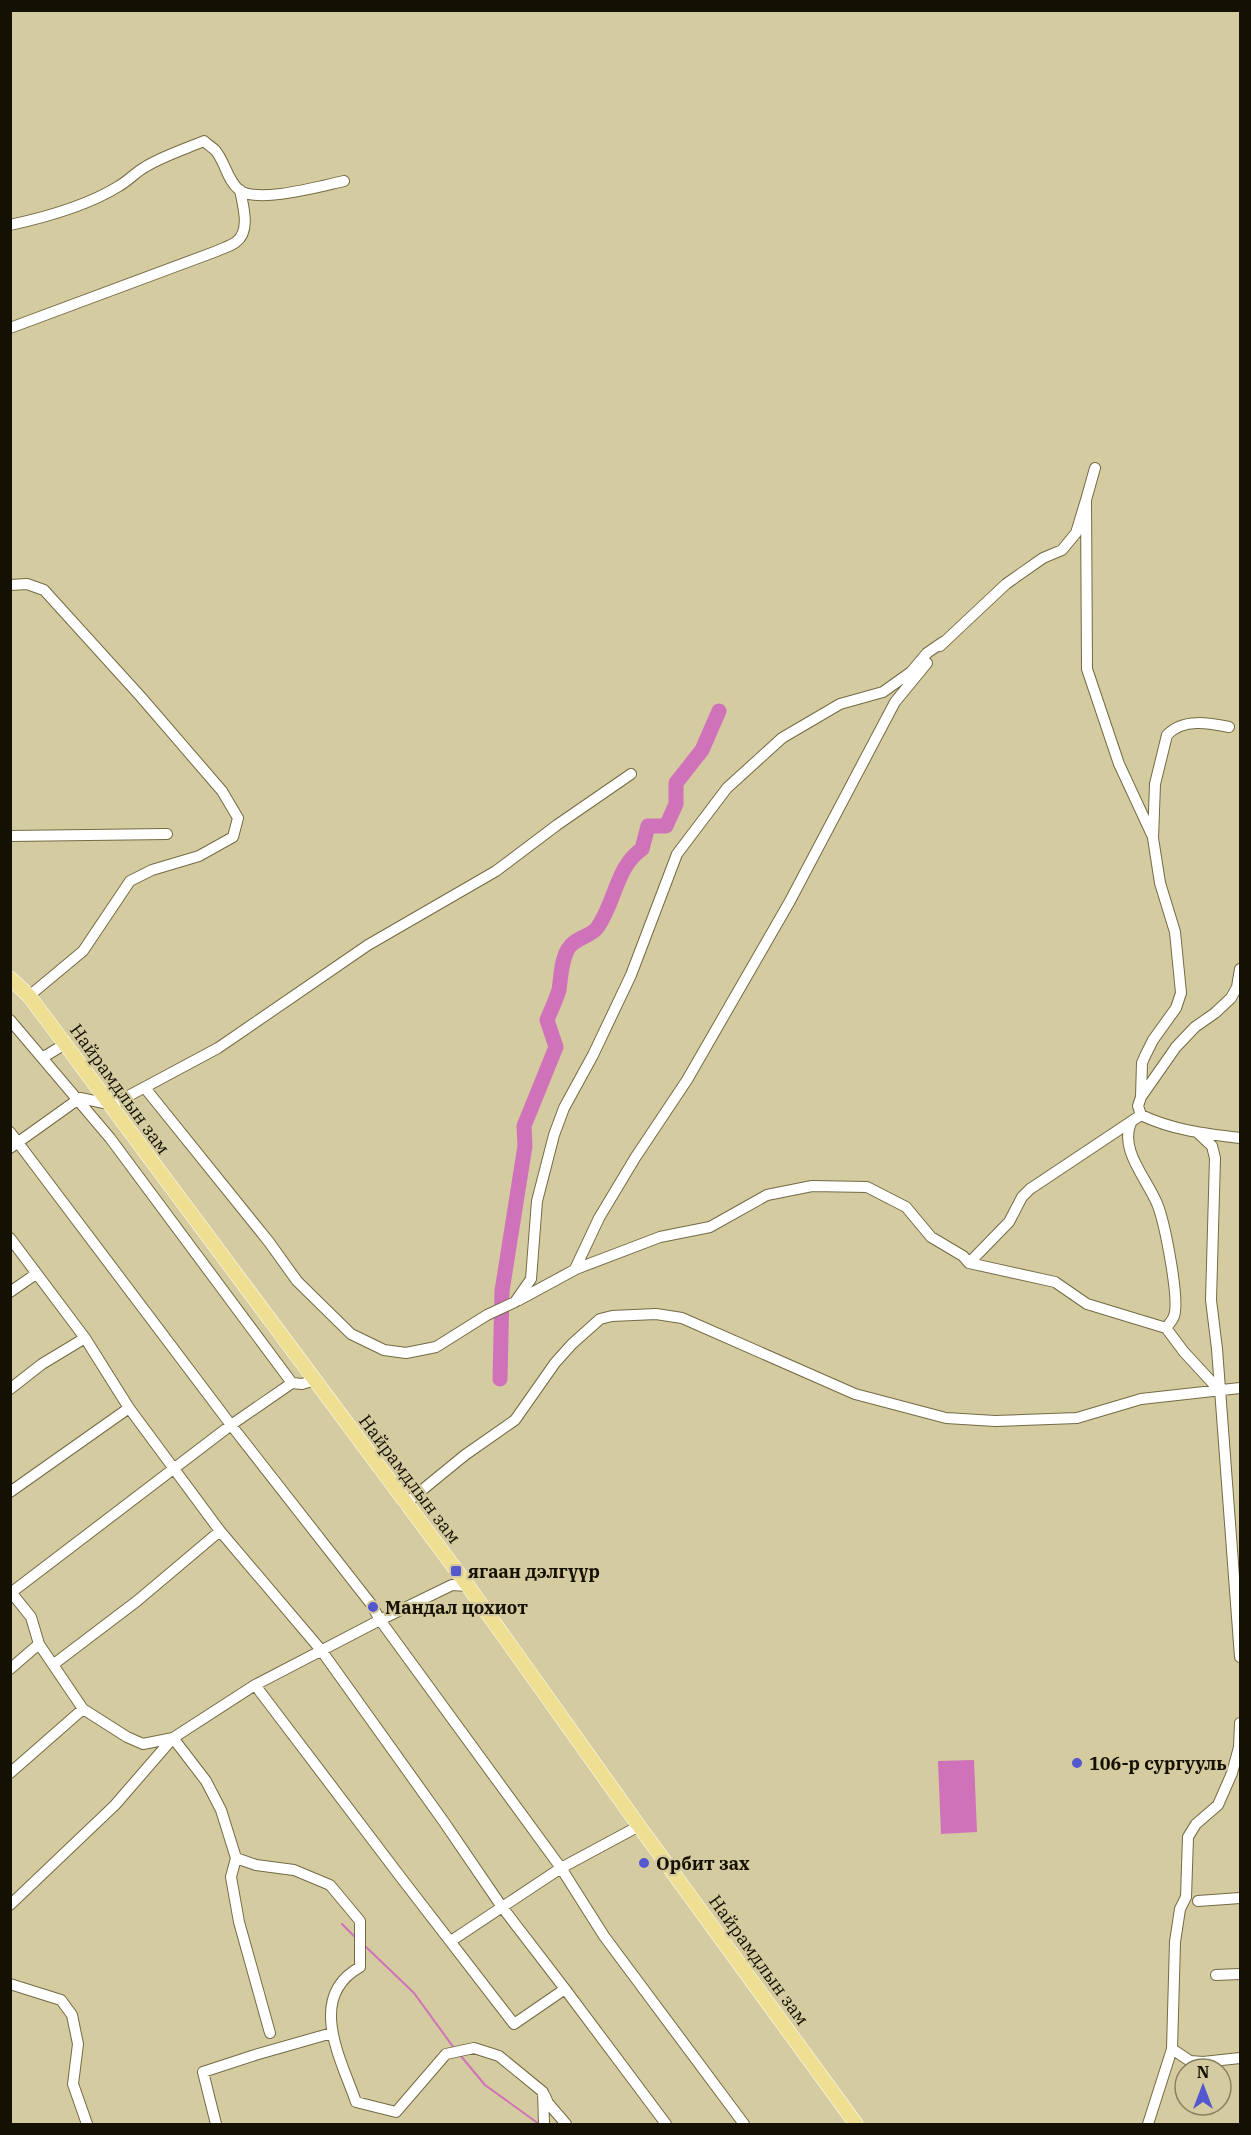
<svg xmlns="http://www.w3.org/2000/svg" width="1251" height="2135" font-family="'IBM Plex Serif',serif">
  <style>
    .water { fill: #d072ba }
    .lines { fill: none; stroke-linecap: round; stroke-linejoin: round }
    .stream { stroke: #d072ba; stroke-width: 2 }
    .river { stroke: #d072ba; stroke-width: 15 }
    .minor-casing { stroke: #746b43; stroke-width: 12 }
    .major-casing { stroke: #fff; stroke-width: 15 }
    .minor { stroke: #fff; stroke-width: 10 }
    .major { stroke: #efdf92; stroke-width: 14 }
    .poi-dot { fill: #5358cf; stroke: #d5cba0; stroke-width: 2 }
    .labels { text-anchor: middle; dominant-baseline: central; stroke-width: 4.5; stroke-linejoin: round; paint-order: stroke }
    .street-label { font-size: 18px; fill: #141002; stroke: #d5cba0 }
    .poi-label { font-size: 18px; font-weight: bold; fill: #141002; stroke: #d5cba0; text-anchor: start }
  </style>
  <rect width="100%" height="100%" fill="#d5cba0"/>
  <path class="water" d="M974,1760l3,72 -36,2 -3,-73z"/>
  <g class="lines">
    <path class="stream" d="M342,1924l13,13
      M364,1945l50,48 40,55
      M460,2055l25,30 54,39"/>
    <path class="river" d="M500,1379l2,-88 23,-145 -1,-20 32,-79 -9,-27c4,-10 9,-20 12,-30 2,-13 2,-29 9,-41 6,-11 22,-12 29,-21 18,-24 19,-62 45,-79l6,-23h18l10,-22v-21l26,-33 17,-39"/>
    <defs>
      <path id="minor" d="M10,225c37,-8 77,-19 109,-39 9,-5 17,-14 26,-19 18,-11 40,-18 59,-26 4,4 8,6 11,9 10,11 12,30 24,40 19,14 82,-4 105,-9
        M10,328l207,-77c6,-3 14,-5 19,-9 15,-11 7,-36 4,-52
        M1095,468l-9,32 1,169 32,95 33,71
        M10,585l17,-1 17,6 97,107 81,94 16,27 -5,19 -34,19 -47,14 -22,11 -47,70 -54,45
        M940,646l66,-62 37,-26 19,-8 14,-17 10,-33
        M10,836l157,-2
        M1240,969l-3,18 -6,11 -16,15 -20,14 -19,20 -35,50 -3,9 3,9c31,15 65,19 99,23
        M10,1020l100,118 182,245
        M42,1058l23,-14
        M145,1088l124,154 28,39 54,53 33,16 22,3 30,-6 51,-32 28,-13 16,-23 6,-78 17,-66 10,-27 29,-53 38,-80 46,-121 50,-66 55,-50 58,-34 43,-12 28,-20 16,-19 16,-11
        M1141,1097l1,-34 3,-7 8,-16 23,-32 5,-15 -6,-61 -15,-49 -7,-45 2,-54 12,-49c16,-17 42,-12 62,-8
        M1132,1121c-15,28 17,60 26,85 7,19 22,94 16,110 -1,4 -6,9 -8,12
        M10,1132l221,293 140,179 9,16 181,248 43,68 140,188
        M1198,1133l14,13 3,12 -4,142 6,49 23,308
        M10,1148l70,-50 29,6 10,-3 99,-53 150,-103 128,-74 61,-46 74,-51
        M10,1238l75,100 44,70 91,123 101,119 123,172 58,85 63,82 101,135
        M969,1263l40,-41 13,-25 8,-8 111,-74
        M575,1269l24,-51 36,-60 52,-78 103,-179 105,-199 32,-39
        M10,1292l26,-18
        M519,1300l57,-31 84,-32 50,-10 57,-32 45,-9 55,1 39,20 25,30 32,19 6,7 86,19 32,22 79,24 18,24 36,39
        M10,1389l32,-25 43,-26
        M10,1492l119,-84
        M405,1504l60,-49 50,-35 40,-57 17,-19 28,-25 12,-3 44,-2 26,4 173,76 91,24 49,3 82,-3 64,-19 99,-11
        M10,1591l21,26 8,27 44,65 44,28 16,7 30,-6
        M12,1592l219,-167 61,-42 10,1 14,-4
        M54,1664l83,-63 83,-70
        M10,1669l29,-25
        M255,1685l144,190 115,149 51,-35
        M173,1738l33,43 15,29 15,48 -5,19 8,45 31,111
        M10,1773l73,-64
        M236,1858l20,7 38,5 36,15 30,36v46c-54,30 -19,92 -4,135l40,10 50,-58 28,-6 25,8 44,36 1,32
        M1198,1901l42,-3
        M10,1905l105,-100 58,-67 82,-53 125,-65 72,-35 16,1
        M451,1941l110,-73 78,-42
        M1216,1975l24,-1
        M10,1984l51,16 11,15 6,29 -5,40 14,40
        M1172,2049l18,12 13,1 37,-4
        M545,2096l3,7 18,21
        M216,2124l-13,-52 52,-17 77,-22
        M1148,2124l24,-75 3,-107 5,-33 6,-12 2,-60 8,-13 22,-19 14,-32 7,-26 1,-24"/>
      <path id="major" d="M10,978l19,18 36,48 403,542 171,240 217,298"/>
    </defs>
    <use href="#minor" class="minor-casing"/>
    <use href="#major" class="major-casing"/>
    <use href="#minor" class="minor"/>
    <use href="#major" class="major"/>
  </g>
  <g class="poi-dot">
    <rect x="450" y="1565" width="12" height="12" rx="3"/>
    <circle cx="373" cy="1607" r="6"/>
    <circle cx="1077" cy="1763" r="6"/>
    <circle cx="644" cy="1863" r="6"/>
  </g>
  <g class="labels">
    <g class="street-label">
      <text transform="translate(120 1089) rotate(54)">Найрамдлын зам</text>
      <text transform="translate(410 1479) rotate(53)">Найрамдлын зам</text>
      <text transform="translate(759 1960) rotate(54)">Найрамдлын зам</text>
    </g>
    <g class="poi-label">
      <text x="468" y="1571">ягаан дэлгүүр</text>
      <text x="385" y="1607">Мандал цохиот</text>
      <text x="1089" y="1763">106-р сургууль</text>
      <text x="656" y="1863">Орбит зах</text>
    </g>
  </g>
  <rect width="1251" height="2135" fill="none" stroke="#141002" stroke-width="24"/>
  <g transform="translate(1203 2087)"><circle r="28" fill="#d5cba0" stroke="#888061" stroke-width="1.5"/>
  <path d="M0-4.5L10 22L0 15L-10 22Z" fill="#5358cf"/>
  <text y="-9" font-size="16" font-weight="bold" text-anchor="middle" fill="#141002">N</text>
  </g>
</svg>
